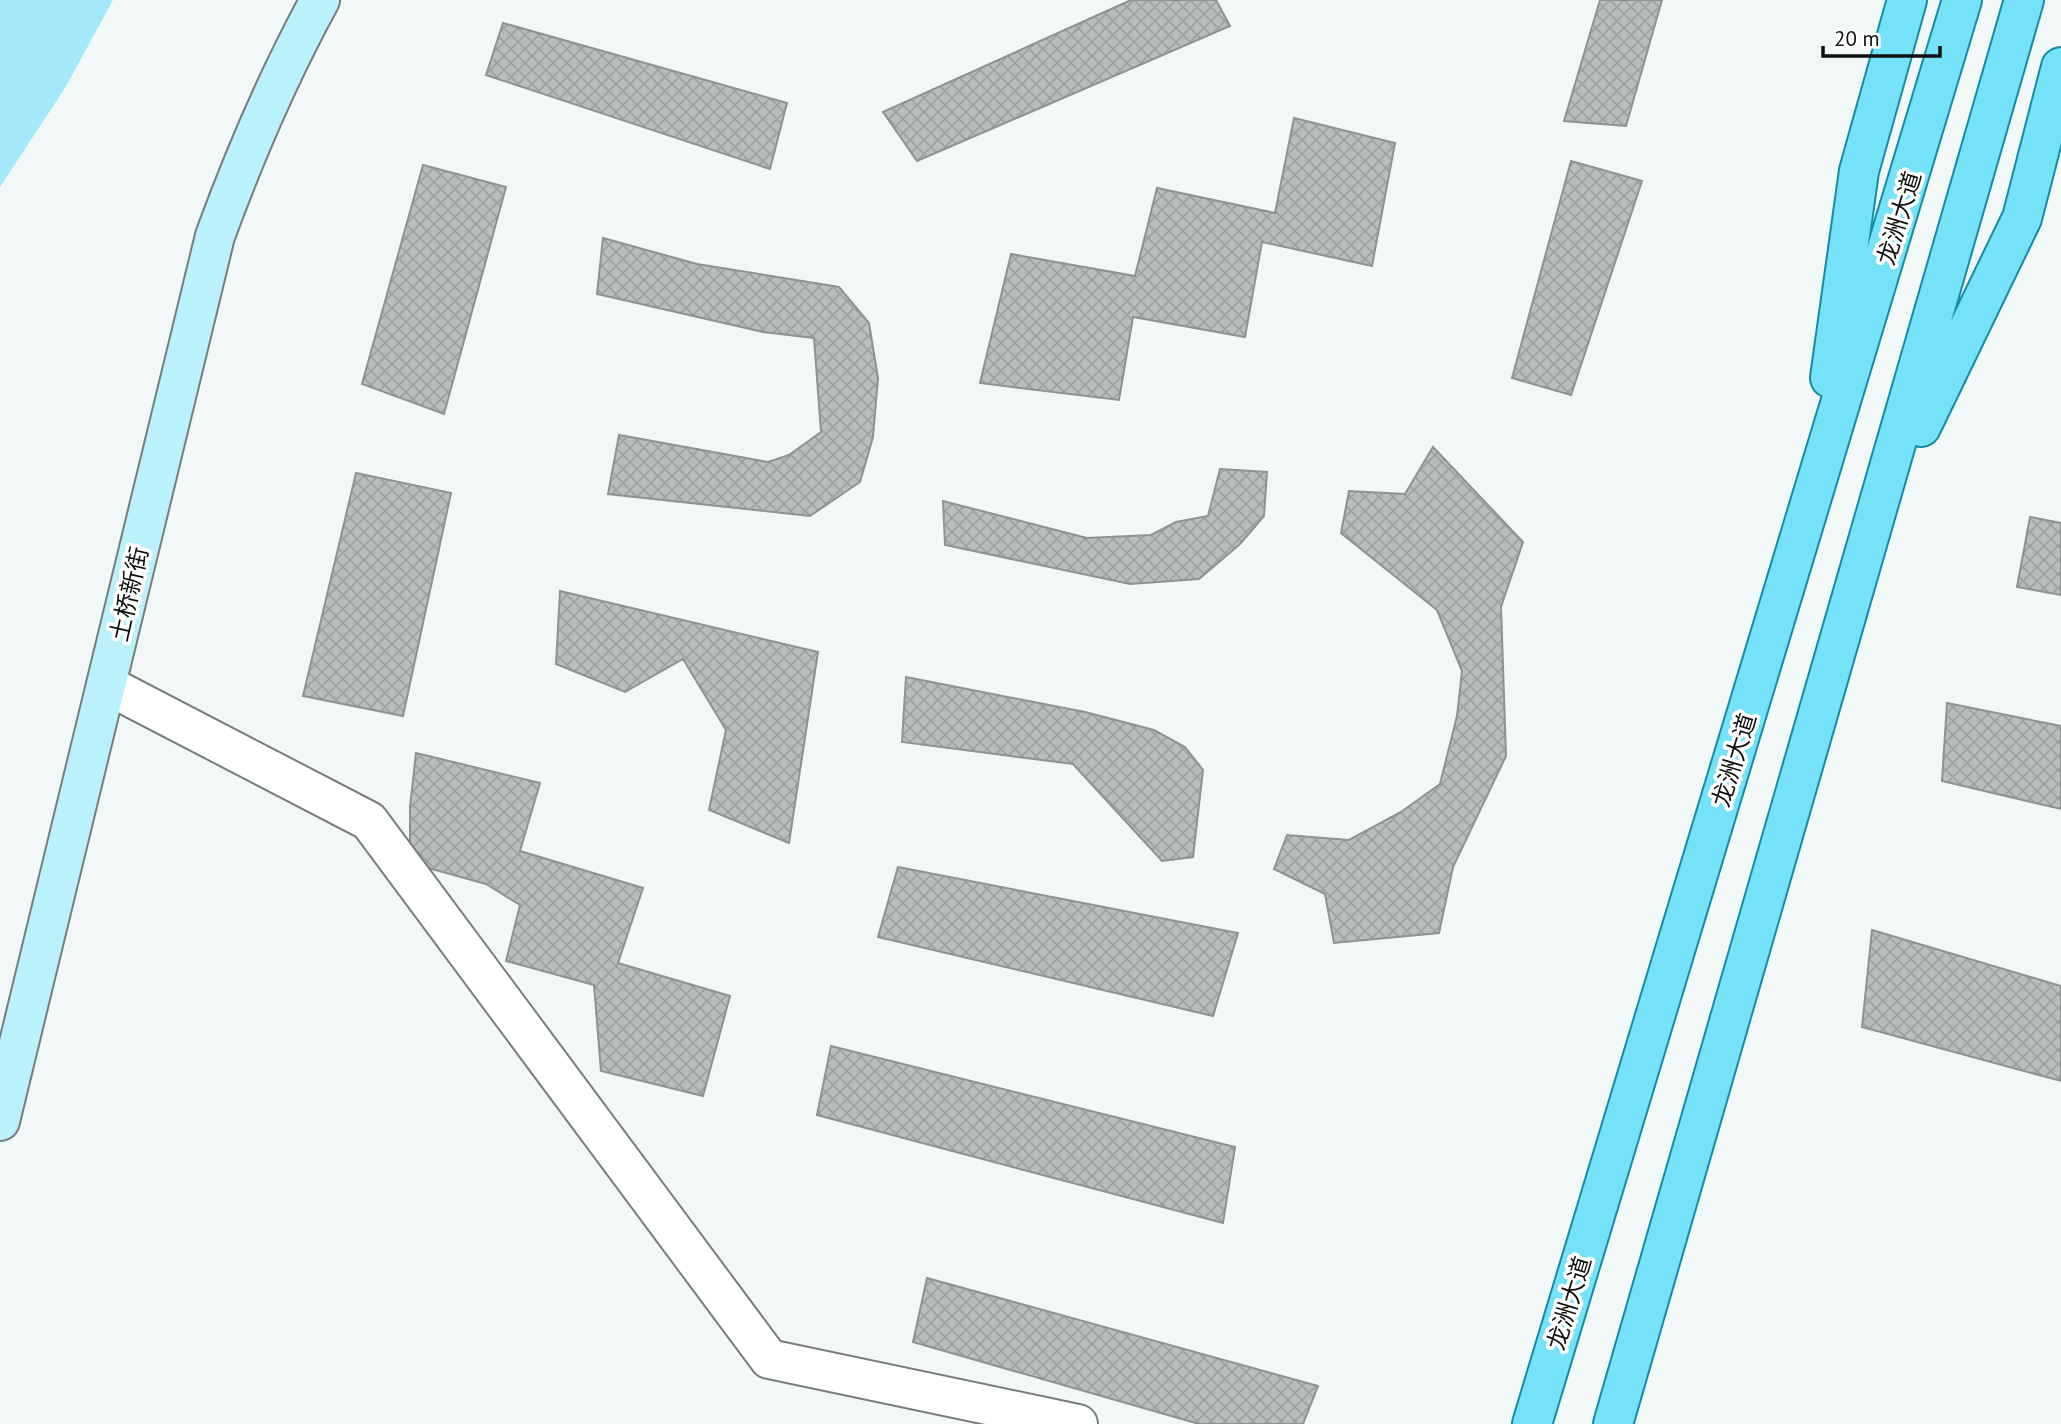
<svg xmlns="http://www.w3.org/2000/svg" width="2061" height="1424" font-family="'PT Sans','Noto Sans SC',sans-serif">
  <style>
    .water { fill: #a3e8fb }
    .building { fill: url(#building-cross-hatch); stroke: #8d9293; stroke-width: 2 }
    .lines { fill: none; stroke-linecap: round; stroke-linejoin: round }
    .street-casing { stroke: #797d7f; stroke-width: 42 }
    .secondary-casing { stroke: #797d7f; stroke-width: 42 }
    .primary-casing { stroke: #158ca4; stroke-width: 42 }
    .street { stroke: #fff; stroke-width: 38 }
    .secondary { stroke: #baf1fb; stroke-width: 38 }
    .primary { stroke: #75e2f8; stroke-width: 38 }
    .labels { text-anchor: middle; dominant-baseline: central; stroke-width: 7; stroke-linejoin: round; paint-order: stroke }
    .street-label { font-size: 24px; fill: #0e1010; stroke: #fff }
  </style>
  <defs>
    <pattern id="building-cross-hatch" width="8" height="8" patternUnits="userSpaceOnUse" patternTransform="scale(1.75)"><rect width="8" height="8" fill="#b8bdbe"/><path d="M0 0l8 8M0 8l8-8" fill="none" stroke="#9da1a2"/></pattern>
  </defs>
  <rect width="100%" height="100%" fill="#f2f7f8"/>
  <path class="water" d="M0,0h113l-48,88 -65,99z"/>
  <path class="building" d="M1131,0h85l14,26 -313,135 -34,-49z
    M1600,0h62l-36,126 -62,-5z
    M503,23l284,80 -17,66 -284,-94z
    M1294,118l101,25 -23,123 -110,-24 -17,95 -112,-20 -14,83 -139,-17 31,-129 124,22 22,-88 118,25z
    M1571,161l71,20 -71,214 -59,-17z
    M423,165l83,22 -62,227 -82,-30z
    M603,238l94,26 142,23 30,36 9,55 -5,59 -13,45 -50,34 -202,-22 11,-59 149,27 21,-7 32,-23 -7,-94 -51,-6 -166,-38z
    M1433,447l90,95 -22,65 5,149 -53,111 -14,66 -105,10 -9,-49 -51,-25 13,-34 62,5 52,-28 39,-28 17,-68 5,-45 -25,-61 -96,-77 8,-42 56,3z
    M1220,469l47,3 -3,44 -24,28 -41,35 -69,5 -185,-39 -2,-44 144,37 64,-3 25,-13 32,-6z
    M356,473l95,20 -48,223 -100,-20z
    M2030,517l31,6v72l-44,-8z
    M560,591l258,61 -29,191 -80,-33 17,-80 -43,-71 -58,33 -69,-28z
    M906,677l179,35 69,18 31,17 18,23 -10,87 -31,4 -89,-97 -171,-22z
    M1947,703l114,23v83l-119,-28z
    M416,753l124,30 -20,68 123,37 -25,75 112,33 -27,100 -102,-25 -7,-86 -88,-24 14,-56 -34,-21 -76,-21v-56z
    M898,867l340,66 -25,83 -335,-79z
    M1872,930l189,56v95l-199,-54z
    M831,1046l404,101 -12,76 -406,-108z
    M927,1278l391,108 -15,38h-104l-286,-82z"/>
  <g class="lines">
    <defs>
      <path id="street" d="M107,685l262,136 400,538 309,65"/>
      <path id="secondary" d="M0,1121l215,-885c30,-82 63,-159 105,-236"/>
      <path id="primary" d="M1830,378l29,-207 48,-171
        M1921,427l101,-209 39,-151
        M1532,1424l430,-1424
        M1613,1424l411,-1424"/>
    </defs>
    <use href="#street" class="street-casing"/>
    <use href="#secondary" class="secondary-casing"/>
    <use href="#primary" class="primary-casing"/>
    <use href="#street" class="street"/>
    <use href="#secondary" class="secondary"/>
    <use href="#primary" class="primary"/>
  </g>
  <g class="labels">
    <g class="street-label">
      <text transform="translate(1899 218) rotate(-73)">龙洲大道</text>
      <text transform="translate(129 594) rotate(-77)">土桥新街</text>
      <text transform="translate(1734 760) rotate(-73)">龙洲大道</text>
      <text transform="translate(1569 1303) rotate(-73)">龙洲大道</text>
    </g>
  </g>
  <path d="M1823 46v10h117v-10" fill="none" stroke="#0e1010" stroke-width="3.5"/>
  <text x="1834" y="46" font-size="21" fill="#0e1010" stroke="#ffffff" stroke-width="5" paint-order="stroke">20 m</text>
</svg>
